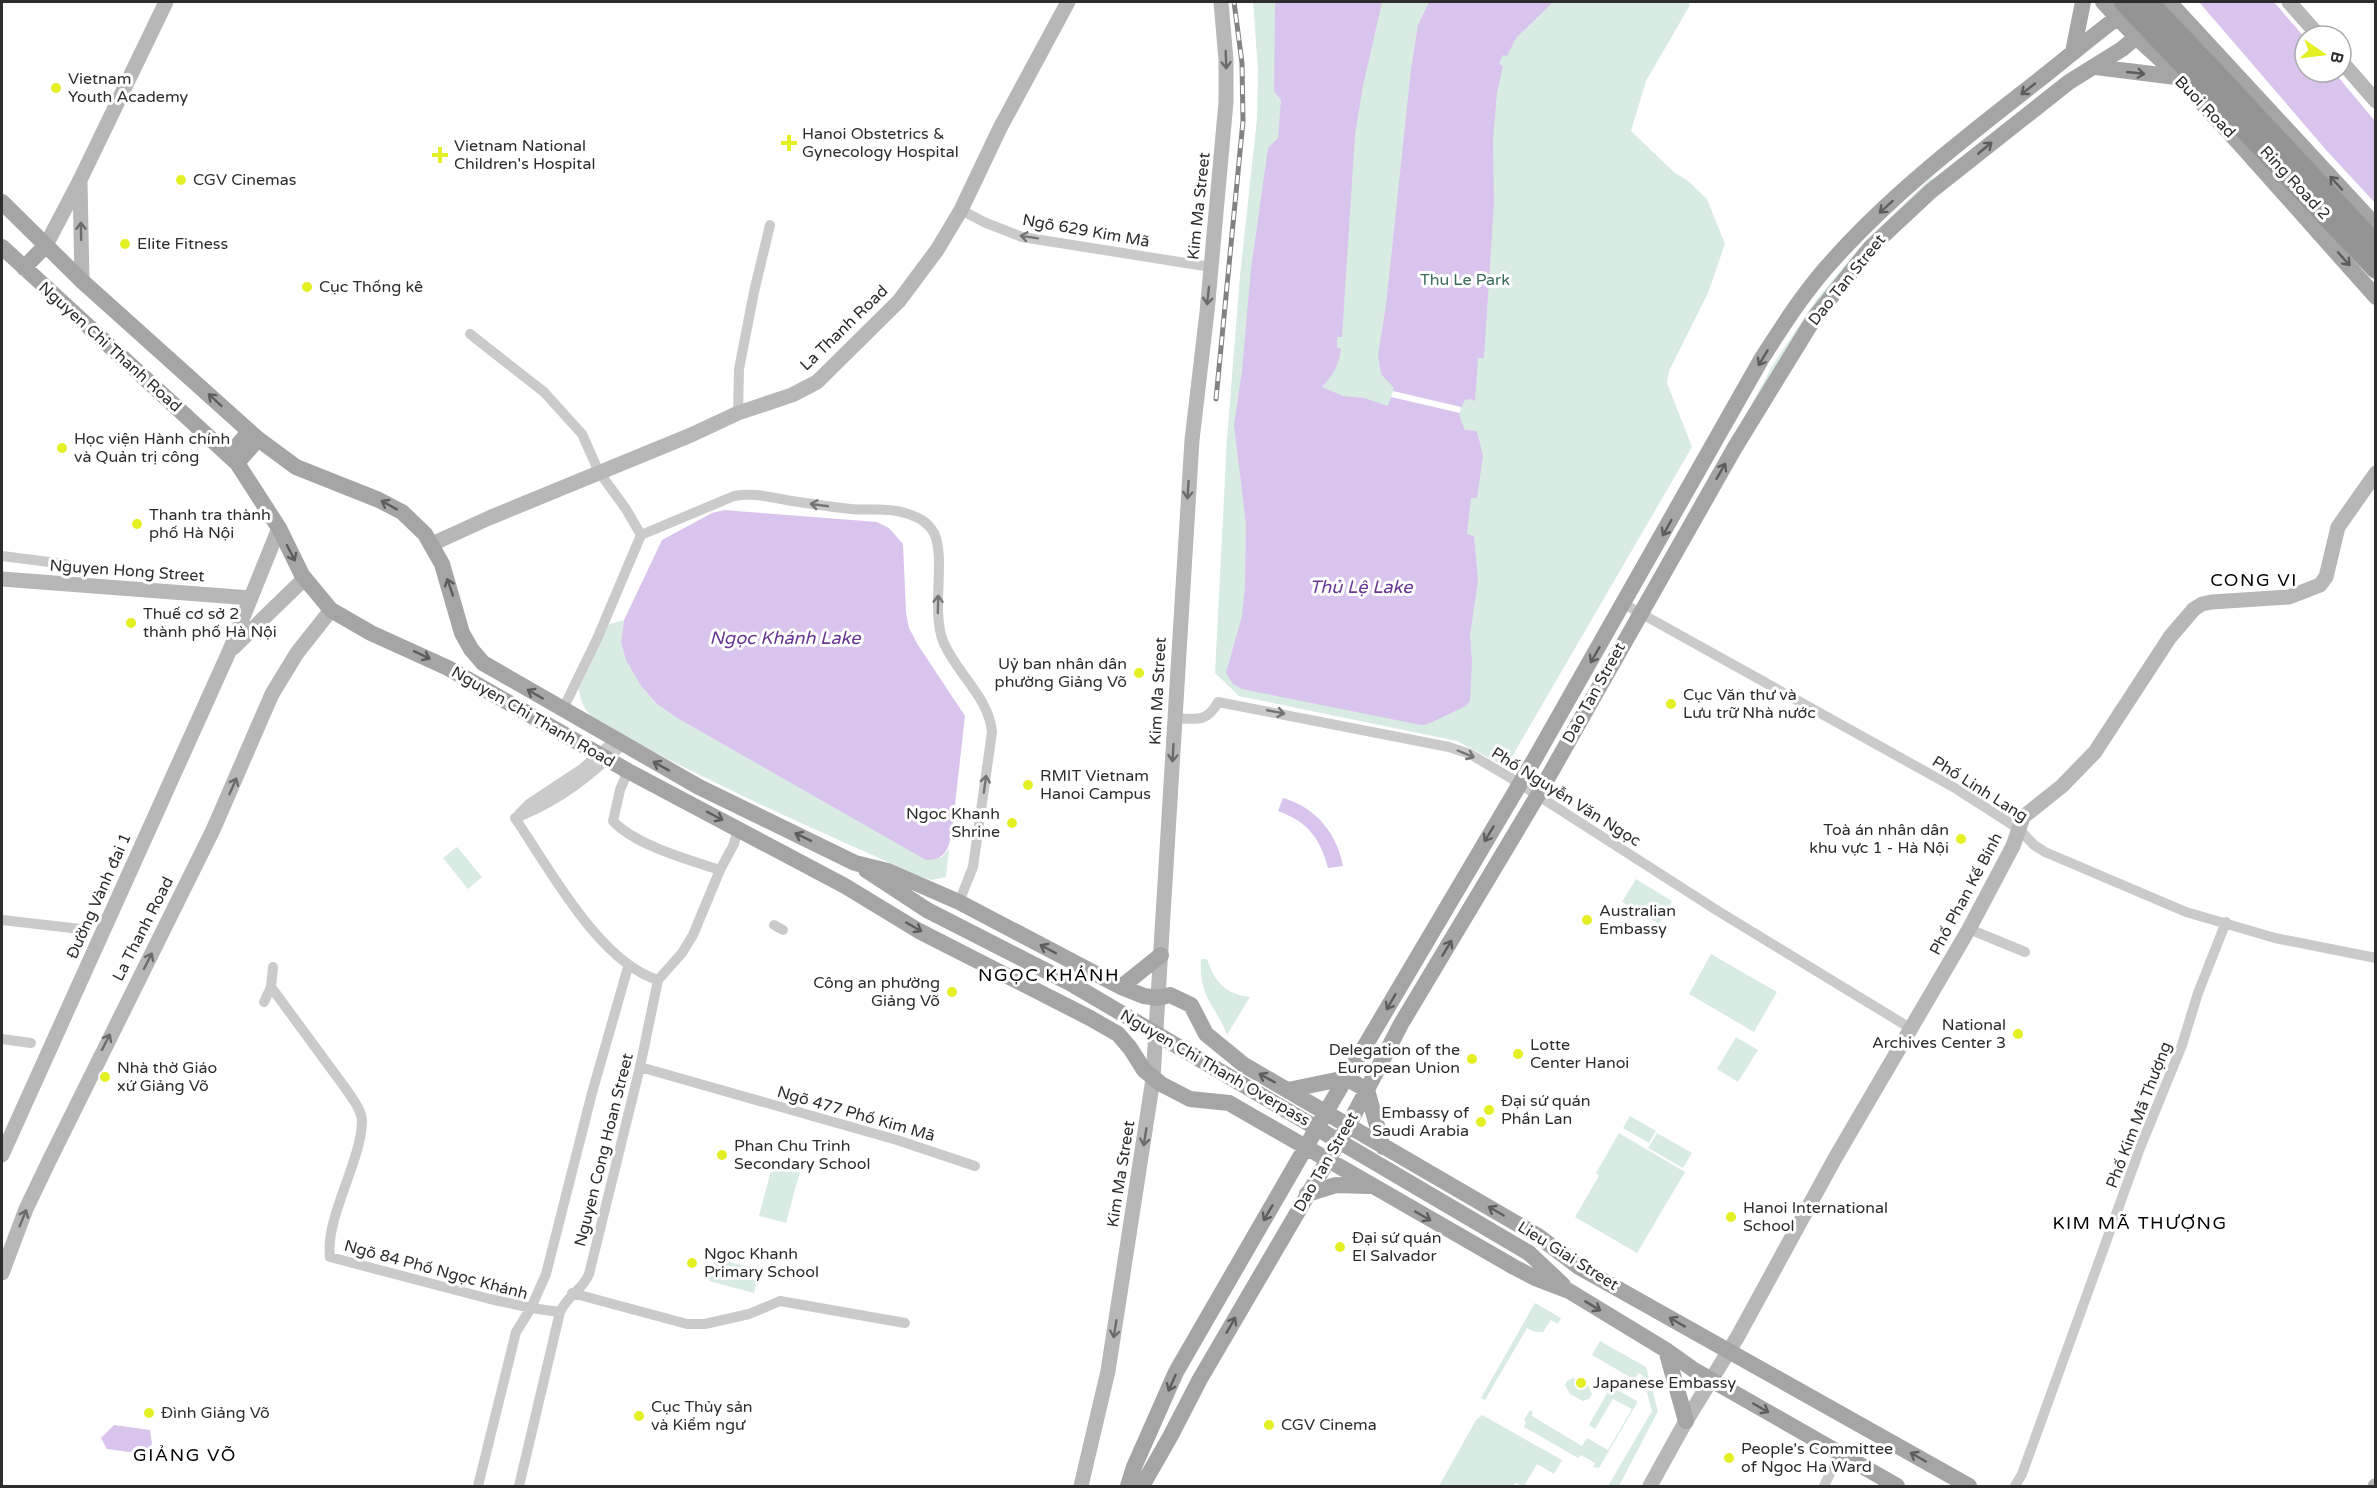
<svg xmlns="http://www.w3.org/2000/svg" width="2377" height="1488" font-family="'Varela Round',sans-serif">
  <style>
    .green { fill: #d9ece4 }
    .water { fill: #d9c4ed }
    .pier { fill: #fff }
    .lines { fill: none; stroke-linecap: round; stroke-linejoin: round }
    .street { stroke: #cacaca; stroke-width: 10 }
    .secondary { stroke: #b7b7b7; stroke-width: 15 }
    .primary { stroke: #a5a5a5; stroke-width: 16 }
    .highway { stroke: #949494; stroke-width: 20 }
    .rail-casing { stroke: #828282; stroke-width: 5 }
    .rail { stroke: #fff; stroke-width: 3; stroke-dasharray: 9; stroke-linecap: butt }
    .primary-bridge { stroke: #a5a5a5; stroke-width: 16 }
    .highway-bridge { stroke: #949494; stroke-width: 20 }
    .oneway { stroke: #6b6b6b }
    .oneway2 { stroke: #5d5d5d }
    .oneway3 { stroke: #747474 }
    .poi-dot { fill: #e4ef24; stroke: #fff; stroke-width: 2 }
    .labels { text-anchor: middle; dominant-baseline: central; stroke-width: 6; stroke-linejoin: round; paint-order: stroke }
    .poi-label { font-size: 16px; fill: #2d2d2d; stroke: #fff; text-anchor: start }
    .street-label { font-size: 16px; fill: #2d2d2d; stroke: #fff }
    .park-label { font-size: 16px; fill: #386b5a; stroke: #fff }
    .neighbourhood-label { font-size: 18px; letter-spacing: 1.5px; fill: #000; stroke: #fff }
    .water-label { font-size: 18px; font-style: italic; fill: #673793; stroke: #fff }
  </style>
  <rect width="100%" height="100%" fill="#fff"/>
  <path class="green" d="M1253,2h435l2,3 -44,76 -15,50 44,42 12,7 20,19 18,45 -17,49 -39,78 -2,12 25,64 -186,320 -49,-26 -218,-45 -24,-23 12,-235 13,-162 17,-158 1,-47z
    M1932,177l3,7 -42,37 -161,219 42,-77 43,-64 44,-53z
    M624,620l-3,22 20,44 16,18 20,14 249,141 16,-2 7,-8 -3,28 -14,3 -13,-4c-93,-42 -186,-82 -276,-130 -17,-9 -46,-19 -57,-36 -17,-28 0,-55 10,-82z
    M457,847l25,30 -14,12 -25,-31z
    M1636,879l36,22 -13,23 -37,-22z
    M1711,954l66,38 -23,40 -65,-38z
    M1201,959h6c8,23 18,35 43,38l-23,38c-12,-32 -28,-35 -26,-76z
    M1736,1037l22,13 -20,32 -21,-13z
    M1630,1116l26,15 -7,12 -26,-15z
    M1619,1133l66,39 -48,81 -62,-36 24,-41 -3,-3z
    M1657,1133l35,20 -9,15 -35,-20z
    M773,1163l27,8 -14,52 -27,-7z
    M715,1258l45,12 -6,23 -45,-12z
    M1535,1303l26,15 -3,6 -7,-4 -8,12h-8l-8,-4 -42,72 -4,-2z
    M1600,1341l46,26 12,44 -39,75h-11l44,-75 -10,-36 -4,-2 -3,7 -43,-25z
    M1573,1378l15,7 4,9 -3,5 -6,2 -13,-7 -5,-9 2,-4z
    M1612,1387l25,14v2l-38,65 -6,-1 2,-4 -14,-8 -3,3 -54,-31 2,-5 -2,-2 6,-10 3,2 -1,4 50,30 5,-8 21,12 24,-41 -19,-10 -18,30 -6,-4 21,-37z
    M1482,1415l80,45 -8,14 -17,-10 -13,22 -9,-3 -2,3h-74l37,-66z"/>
  <path class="water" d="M1275,2h107l-19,84 -8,49 -13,202h-5v11h4c-2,18 -7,26 -19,39l21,9 21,2 24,8 6,-18 -13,-14 -3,-19 8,-50 25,-236 7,-44 11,-23h124l-37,36 -9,18 -4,-1 -4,9 4,2 -6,27 -4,47 1,63 -10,155h-6l-3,43 -5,-2 -5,1c-8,15 -6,15 0,30l12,1 6,25 -6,42h-6l-4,36 7,2 4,45 -8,54 2,27 -2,39 -4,5 -38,18 -7,1 -179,-36 -9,-5 -7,-11 16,-57 3,-29 1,-63 -12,-99 8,-54 9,-102 17,-121 10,-10 3,-38 -7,-9z
    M2199,2h75l31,36v34h29l41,49v82l-48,-52z
    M724,510l153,12 12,6 14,16 3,68 3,16 9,17 47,71 -13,115c-3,17 -6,29 -26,29l-249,-142 -20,-14 -16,-18 -15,-26 -5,-18 3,-22 38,-80 50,-27z
    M1283,798c33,9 54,36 60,68l-15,2c-8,-30 -20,-46 -50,-57z
    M114,1425l36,5 2,14 -8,10 -37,-5 -6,-11z"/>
  <path class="pier" d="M1393,391l68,16 -1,6 -69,-16z"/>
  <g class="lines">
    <path class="street" d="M961,210l25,13 36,14 189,30
      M470,334l74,58 38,42 17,38 27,37 15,26
      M738,413l1,-44 15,-77 16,-67
      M2,556l63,8
      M1624,604l331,184 64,41 15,16 11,7 141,60 89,26 101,20
      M563,709l34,-70 44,-104 93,-39c20,-4 39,2 58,5 20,3 40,6 59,8 18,2 36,-2 54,4 13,4 22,8 29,20 12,25 -3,76 9,108 13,32 46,56 49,91l-19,135 -14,35
      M1174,718c22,1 33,5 44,-16l231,45 21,7 39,23 209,134 192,117
      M628,771l-8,19 -7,31c22,24 76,39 107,49
      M519,814l10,-10 53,-35 33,-29
      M515,818c34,50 84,144 143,162
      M515,818c41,-15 77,-43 107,-73
      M2,920l79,9
      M774,925l9,5
      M1969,929l56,23
      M273,967l-2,20 75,102c6,9 16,21 16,33 -1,40 -37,96 -32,135l160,42 41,9 -15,24 -38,154
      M264,1002l7,-15
      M2,1039l29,4
      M640,1067l257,73 78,26
      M572,1293l115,31h18l44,-10 31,-13 125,22
      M560,1312l-29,-4 15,-34 46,-181 36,-126
      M519,1486l41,-174c9,-19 23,-22 29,-38l51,-207 18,-87 24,-27 11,-18 27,-65 14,-26 4,-16
      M1824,1486l16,-33
      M2015,1486l7,-12 118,-326 42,-103 16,-52 28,-71"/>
    <path class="secondary" d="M2289,2l30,34
      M2341,61l35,40
      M80,182l2,99
      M46,245l34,-65 86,-178
      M432,544l57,-26 202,-83 47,-22 54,-18 25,-13 82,-81 38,-51 24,-40 39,-82 68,-126
      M2,579l249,19
      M233,648l72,-70
      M2,1155l227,-503 50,-124
      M2,1273l24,-64 24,-50 163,-329 59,-136 25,-41 34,-43
      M1081,1486l27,-115 45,-292 39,-639 15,-128 19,-210v-42l-5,-58
      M1650,1486l36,-65 52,-85 96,-176 135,-231 44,-83 10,-29 39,-31 33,-34 75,-115 24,-28 8,-5 10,-2 77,-5 31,-12 6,-8 12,-50 38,-54
      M2375,1486h1"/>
    <path class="primary" d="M2103,2l33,35 34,31 69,75 137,154
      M2169,2l207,224
      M2073,52l10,-50
      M2096,67l80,10
      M2,202l80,79 176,158 38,28 83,33 23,12 23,22 17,30 20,69 9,16 12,14 216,124 156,76 33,8 71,31 162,85 23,9 14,2 12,-3 21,10 15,29 38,31 294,171 41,31 390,219
      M2,247l235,216 42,65 23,47 29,35 40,23 77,35 180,103 217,115 74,45 171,87 28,16 12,14 14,22 17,14 29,15 39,4 285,164 21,11 34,13 97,59 28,20 203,116
      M24,268l22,-23
      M229,455l20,-23
      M237,463l21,-24
      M866,870l61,40
      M1121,987l40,-32
      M1288,1090l58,-12 21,12 16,57
      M1307,1194l29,-9 32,1
      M1529,1253l34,32
      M1666,1350l20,71
      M1128,1486l6,-19 42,-95 157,-272 201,-340 228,-402c22,-34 44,-69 72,-99 59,-66 131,-121 201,-176 35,-27 67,-56 104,-81
      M1142,1486l28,-49 30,-58 148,-253 53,-102 137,-229 196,-346 81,-132 56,-70 60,-56 138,-109 53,-33 51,-42"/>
    <path class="highway" d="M2226,84l150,161
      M2214,97l162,172"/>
    <defs>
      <path id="rail" d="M1216,399l27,-278 -1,-58 -8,-61"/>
    </defs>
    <use href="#rail" class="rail-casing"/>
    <use href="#rail" class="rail"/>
    <path class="primary-bridge" d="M927,910l143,73 459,270"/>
    <path class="highway-bridge" d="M2124,2l90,95
      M2148,2l78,82"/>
  </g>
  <defs><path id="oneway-shaft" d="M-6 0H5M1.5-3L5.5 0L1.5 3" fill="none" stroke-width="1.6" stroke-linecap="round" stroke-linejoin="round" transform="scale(1.5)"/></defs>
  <g class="oneway">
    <use href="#oneway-shaft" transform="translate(1226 60) rotate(88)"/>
    <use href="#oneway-shaft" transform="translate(81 231) rotate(-91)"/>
    <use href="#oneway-shaft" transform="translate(1208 296) rotate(96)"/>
    <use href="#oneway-shaft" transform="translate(1188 490) rotate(94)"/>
    <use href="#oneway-shaft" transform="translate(1173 753) rotate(93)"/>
    <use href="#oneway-shaft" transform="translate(233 786) rotate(-66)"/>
    <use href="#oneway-shaft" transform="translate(148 961) rotate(-63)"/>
    <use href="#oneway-shaft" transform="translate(106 1042) rotate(-63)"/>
    <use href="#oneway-shaft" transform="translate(1145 1137) rotate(99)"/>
    <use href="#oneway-shaft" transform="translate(23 1218) rotate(-68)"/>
    <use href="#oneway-shaft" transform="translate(1115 1329) rotate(99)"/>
  </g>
  <g class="oneway2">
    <use href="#oneway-shaft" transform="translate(2136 73) rotate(6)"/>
    <use href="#oneway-shaft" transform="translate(2028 89) rotate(142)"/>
    <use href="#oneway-shaft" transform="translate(1985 148) rotate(-40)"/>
    <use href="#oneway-shaft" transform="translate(2336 183) rotate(-133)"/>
    <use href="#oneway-shaft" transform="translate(1886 207) rotate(138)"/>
    <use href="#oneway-shaft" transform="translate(2344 259) rotate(48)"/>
    <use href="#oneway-shaft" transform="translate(1763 358) rotate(121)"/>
    <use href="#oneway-shaft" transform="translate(215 400) rotate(-138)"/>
    <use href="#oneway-shaft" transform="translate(1721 471) rotate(-60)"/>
    <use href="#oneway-shaft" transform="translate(389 505) rotate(-151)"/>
    <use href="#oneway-shaft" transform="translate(1667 528) rotate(119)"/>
    <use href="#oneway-shaft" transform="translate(291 553) rotate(63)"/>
    <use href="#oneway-shaft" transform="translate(450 587) rotate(-109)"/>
    <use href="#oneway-shaft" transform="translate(422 655) rotate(25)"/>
    <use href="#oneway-shaft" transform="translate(1595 655) rotate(120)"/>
    <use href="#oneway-shaft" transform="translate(535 694) rotate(-150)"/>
    <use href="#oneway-shaft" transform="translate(661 766) rotate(-151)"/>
    <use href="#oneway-shaft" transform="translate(715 816) rotate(28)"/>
    <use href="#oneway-shaft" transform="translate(1489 834) rotate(121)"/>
    <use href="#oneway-shaft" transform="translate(803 837) rotate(-154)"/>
    <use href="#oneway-shaft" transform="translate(914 927) rotate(30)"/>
    <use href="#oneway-shaft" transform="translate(1447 948) rotate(-59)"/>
    <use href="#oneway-shaft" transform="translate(1048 949) rotate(-152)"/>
    <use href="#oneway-shaft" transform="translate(1391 1002) rotate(120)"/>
    <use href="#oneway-shaft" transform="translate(1267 1078) rotate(-151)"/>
    <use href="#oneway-shaft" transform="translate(1496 1211) rotate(-150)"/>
    <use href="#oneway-shaft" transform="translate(1268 1213) rotate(120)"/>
    <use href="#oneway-shaft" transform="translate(1423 1216) rotate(30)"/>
    <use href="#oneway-shaft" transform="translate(1593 1306) rotate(31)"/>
    <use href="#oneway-shaft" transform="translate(1677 1322) rotate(-150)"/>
    <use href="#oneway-shaft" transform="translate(1231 1325) rotate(-60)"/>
    <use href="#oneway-shaft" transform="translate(1172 1383) rotate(114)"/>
    <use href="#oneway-shaft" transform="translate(1761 1408) rotate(30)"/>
    <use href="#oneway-shaft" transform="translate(1918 1457) rotate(-150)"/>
  </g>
  <g class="oneway3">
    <use href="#oneway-shaft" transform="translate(1029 237) rotate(-171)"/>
    <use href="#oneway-shaft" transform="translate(819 505) rotate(-172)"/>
    <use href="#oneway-shaft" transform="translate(938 604) rotate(-89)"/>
    <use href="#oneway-shaft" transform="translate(1276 712) rotate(11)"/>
    <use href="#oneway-shaft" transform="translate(1466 754) rotate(23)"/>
    <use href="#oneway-shaft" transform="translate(985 784) rotate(-82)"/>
  </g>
  <g class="poi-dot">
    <circle cx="56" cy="88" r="6"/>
    <path d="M786 134h6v6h6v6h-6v6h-6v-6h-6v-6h6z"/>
    <path d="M437 146h6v6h6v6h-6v6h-6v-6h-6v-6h6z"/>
    <circle cx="181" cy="180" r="6"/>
    <circle cx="125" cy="244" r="6"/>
    <circle cx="307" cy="287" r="6"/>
    <circle cx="62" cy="448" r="6"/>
    <circle cx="137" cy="524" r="6"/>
    <circle cx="131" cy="623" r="6"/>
    <circle cx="1139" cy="673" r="6"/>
    <circle cx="1671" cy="704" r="6"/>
    <circle cx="1028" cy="785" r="6"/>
    <circle cx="1012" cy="823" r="6"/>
    <circle cx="1961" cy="839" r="6"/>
    <circle cx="1587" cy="920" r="6"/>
    <circle cx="952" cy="992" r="6"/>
    <circle cx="2018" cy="1034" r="6"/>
    <circle cx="1518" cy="1054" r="6"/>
    <circle cx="1472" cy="1059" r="6"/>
    <circle cx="105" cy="1077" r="6"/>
    <circle cx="1489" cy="1110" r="6"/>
    <circle cx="1481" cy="1122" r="6"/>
    <circle cx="722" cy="1155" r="6"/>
    <circle cx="1731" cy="1217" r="6"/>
    <circle cx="1340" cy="1247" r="6"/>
    <circle cx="692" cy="1263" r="6"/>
    <circle cx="1581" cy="1383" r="6"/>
    <circle cx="149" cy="1413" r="6"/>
    <circle cx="639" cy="1416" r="6"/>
    <circle cx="1269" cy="1425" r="6"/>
    <circle cx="1729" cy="1458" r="6"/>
  </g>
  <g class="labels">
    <g class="poi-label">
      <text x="68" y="79">Vietnam<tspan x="68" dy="18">Youth Academy</tspan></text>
      <text x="802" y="134">Hanoi Obstetrics &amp;<tspan x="802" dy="18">Gynecology Hospital</tspan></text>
      <text x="454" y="146">Vietnam National<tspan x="454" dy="18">Children's Hospital</tspan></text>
      <text x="193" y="180">CGV Cinemas</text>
      <text x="137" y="244">Elite Fitness</text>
      <text x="319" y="287">Cục Thống kê</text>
      <text x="74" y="439">Học viện Hành chính<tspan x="74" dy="18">và Quản trị công</tspan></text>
      <text x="149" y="515">Thanh tra thành<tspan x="149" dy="18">phố Hà Nội</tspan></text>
      <text x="143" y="614">Thuế cơ sở 2<tspan x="143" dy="18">thành phố Hà Nội</tspan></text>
      <text x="1127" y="664" text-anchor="end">Uỷ ban nhân dân<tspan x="1127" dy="18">phường Giảng Võ</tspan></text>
      <text x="1683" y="695">Cục Văn thư và<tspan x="1683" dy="18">Lưu trữ Nhà nước</tspan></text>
      <text x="1040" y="776">RMIT Vietnam<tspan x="1040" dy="18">Hanoi Campus</tspan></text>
      <text x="1000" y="814" text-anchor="end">Ngoc Khanh<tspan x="1000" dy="18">Shrine</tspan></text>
      <text x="1949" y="830" text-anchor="end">Toà án nhân dân<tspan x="1949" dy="18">khu vực 1 - Hà Nội</tspan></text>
      <text x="1599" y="911">Australian<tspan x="1599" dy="18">Embassy</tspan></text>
      <text x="940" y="983" text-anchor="end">Công an phường<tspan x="940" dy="18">Giảng Võ</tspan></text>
      <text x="2006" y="1025" text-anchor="end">National<tspan x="2006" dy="18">Archives Center 3</tspan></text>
      <text x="1530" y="1045">Lotte<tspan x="1530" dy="18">Center Hanoi</tspan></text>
      <text x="1460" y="1050" text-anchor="end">Delegation of the<tspan x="1460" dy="18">European Union</tspan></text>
      <text x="117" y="1068">Nhà thờ Giáo<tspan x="117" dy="18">xứ Giảng Võ</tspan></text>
      <text x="1501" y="1101">Đại sứ quán<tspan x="1501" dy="18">Phần Lan</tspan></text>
      <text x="1469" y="1113" text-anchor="end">Embassy of<tspan x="1469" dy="18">Saudi Arabia</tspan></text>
      <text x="734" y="1146">Phan Chu Trinh<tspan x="734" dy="18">Secondary School</tspan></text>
      <text x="1743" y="1208">Hanoi International<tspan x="1743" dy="18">School</tspan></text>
      <text x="1352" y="1238">Đại sứ quán<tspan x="1352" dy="18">El Salvador</tspan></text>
      <text x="704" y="1254">Ngoc Khanh<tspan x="704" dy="18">Primary School</tspan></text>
      <text x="1593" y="1383">Japanese Embassy</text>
      <text x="651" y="1407">Cục Thủy sản<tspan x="651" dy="18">và Kiểm ngư</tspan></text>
      <text x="161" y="1413">Đình Giảng Võ</text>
      <text x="1281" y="1425">CGV Cinema</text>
      <text x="1741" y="1449">People's Committee<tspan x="1741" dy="18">of Ngoc Ha Ward</tspan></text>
    </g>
    <g class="street-label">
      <text transform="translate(2205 107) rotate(46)">Buoi Road</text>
      <text transform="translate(2295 183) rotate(47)">Ring Road 2</text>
      <text transform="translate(1199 206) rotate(-84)">Kim Ma Street</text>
      <text transform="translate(1086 231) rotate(10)">Ngõ 629 Kim Mã</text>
      <text transform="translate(1847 280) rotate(-51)">Dao Tan Street</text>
      <text transform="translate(844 328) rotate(-44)">La Thanh Road</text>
      <text transform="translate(110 347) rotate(42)">Nguyen Chi Thanh Road</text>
      <text transform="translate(127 571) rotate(4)">Nguyen Hong Street</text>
      <text transform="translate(1158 691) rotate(-87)">Kim Ma Street</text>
      <text transform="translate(1594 693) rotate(-61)">Dao Tan Street</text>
      <text transform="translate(533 717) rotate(30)">Nguyen Chi Thanh Road</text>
      <text transform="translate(1980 789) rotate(32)">Phố Linh Lang</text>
      <text transform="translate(1566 797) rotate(32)">Phố Nguyễn Văn Ngọc</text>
      <text transform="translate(1966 894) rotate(-62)">Phố Phan Kế Bính</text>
      <text transform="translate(99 896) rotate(-66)">Đường Vành đai 1</text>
      <text transform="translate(143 929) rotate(-63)">La Thanh Road</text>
      <text transform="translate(1215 1068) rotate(30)">Nguyen Chi Thanh Overpass</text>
      <text transform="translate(856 1114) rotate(16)">Ngõ 477 Phố Kim Mã</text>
      <text transform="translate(2139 1115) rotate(-69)">Phố Kim Mã Thượng</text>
      <text transform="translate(604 1150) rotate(-76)">Nguyen Cong Hoan Street</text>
      <text transform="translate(1326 1162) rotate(-60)">Dao Tan Street</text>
      <text transform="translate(1121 1174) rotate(-81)">Kim Ma Street</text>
      <text transform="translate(1568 1256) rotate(32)">Lieu Giai Street</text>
      <text transform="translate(436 1270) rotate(15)">Ngõ 84 Phố Ngọc Khánh</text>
    </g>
    <g class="park-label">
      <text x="1465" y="280">Thu Le Park</text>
    </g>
    <g class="neighbourhood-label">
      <text x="2254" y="580">CONG VI</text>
      <text x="1049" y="975">NGỌC KHÁNH</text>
      <text x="2140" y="1223">KIM MÃ THƯỢNG</text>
      <text x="185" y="1455">GIẢNG VÕ</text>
    </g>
    <g class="water-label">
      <text x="1361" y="587">Thủ Lệ Lake</text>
      <text x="785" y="638">Ngọc Khánh Lake</text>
    </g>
  </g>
  <rect width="2377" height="1488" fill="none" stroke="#2d2d2d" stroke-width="6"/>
  <g transform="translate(2323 54) rotate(104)"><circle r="28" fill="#ffffff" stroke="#ababab" stroke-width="1.5"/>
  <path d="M0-4.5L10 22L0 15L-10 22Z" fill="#e4ef24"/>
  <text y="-9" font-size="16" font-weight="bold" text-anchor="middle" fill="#2d2d2d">B</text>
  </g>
</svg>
